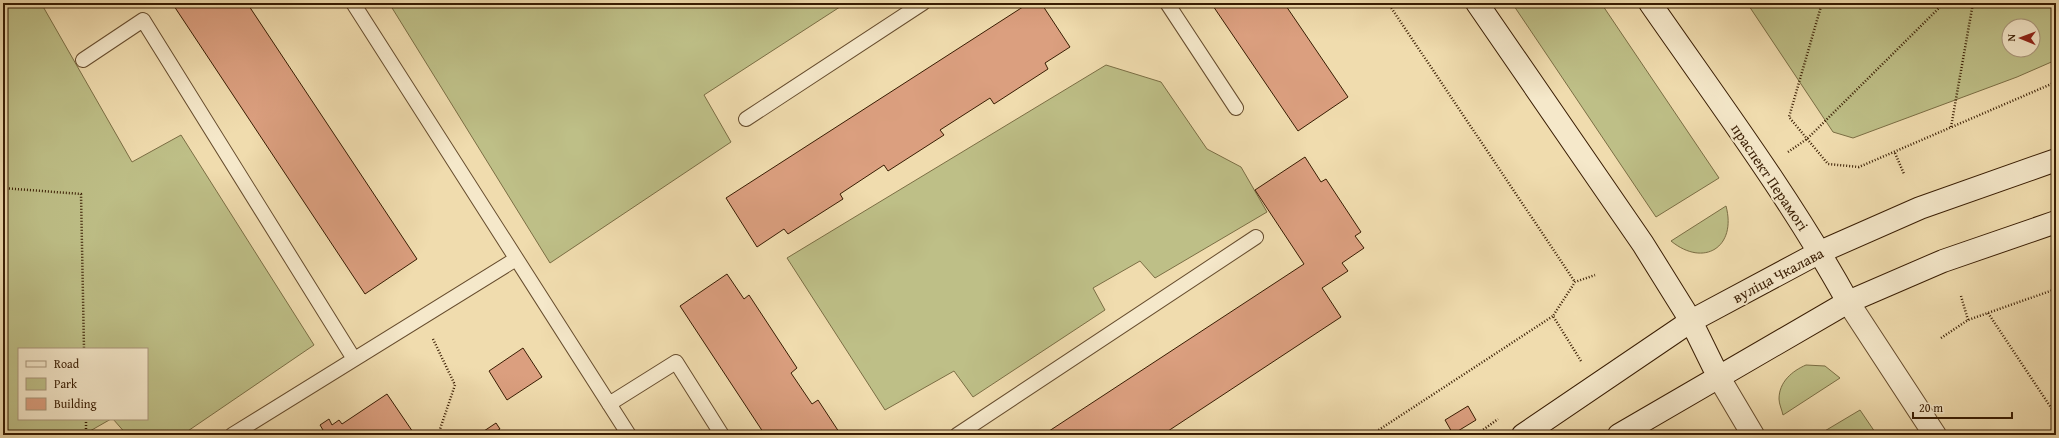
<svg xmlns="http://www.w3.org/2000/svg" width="2059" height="438" font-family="'Gentium Book Plus',serif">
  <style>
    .green { fill: #bebf87; stroke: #7b6e44; fill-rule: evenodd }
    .building { fill: #db9f7f; stroke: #381c02 }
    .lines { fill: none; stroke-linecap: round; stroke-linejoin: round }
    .service-casing { stroke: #664c2d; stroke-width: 16 }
    .tertiary-casing { stroke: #664c2d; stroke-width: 24 }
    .secondary-casing { stroke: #381c02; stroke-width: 24 }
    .path { stroke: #381c02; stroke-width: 2.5; stroke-dasharray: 1 2; stroke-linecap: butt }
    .service { stroke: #f5e8ca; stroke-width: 14 }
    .tertiary { stroke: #f5e8ca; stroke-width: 22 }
    .secondary { stroke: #f5e8ca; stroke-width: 22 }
    .labels { text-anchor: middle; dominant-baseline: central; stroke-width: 4; stroke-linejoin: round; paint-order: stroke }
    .street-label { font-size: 15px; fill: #381c02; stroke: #f5e8ca }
  </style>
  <rect width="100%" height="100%" fill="#f0dcae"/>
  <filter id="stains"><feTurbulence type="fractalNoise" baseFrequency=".005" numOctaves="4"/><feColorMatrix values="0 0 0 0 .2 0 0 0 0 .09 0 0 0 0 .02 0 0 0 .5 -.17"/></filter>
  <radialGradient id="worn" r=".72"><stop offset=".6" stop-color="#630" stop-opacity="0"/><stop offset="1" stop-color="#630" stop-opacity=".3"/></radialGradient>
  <path class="green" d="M3,3h38l91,159 49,-27 133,210 -132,90h-55l-14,-16h34v-70h-128v70h92l-28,16h-80z
    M389,3h457l-142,92 27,47 -181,121z
    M1512,3h89l118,175 -63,39z
    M1747,3h309v57l-39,17 -164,61 -20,-6zM2009,26h24v24h-24z
    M1106,65l55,17 46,67 34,18 26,45 -112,66 -15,-17 -47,27 12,22 -132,87 -19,-26 -69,39 -98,-152z
    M1726,206c11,41 -22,62 -55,35z
    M1806,365l19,1 15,12 -57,37c-1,-5 -4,-11 -4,-16 0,-17 13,-28 27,-34z
    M1860,410l17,25h-59z"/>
  <path class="building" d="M172,3h75l170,256 -52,35z
    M1029,3h12l29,44 -25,16 3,6 -54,35 -4,-6 -50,32 4,5 -56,36 -4,-6 -44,29 3,5 -55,35 -4,-5 -27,18 -31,-49z
    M1211,3h73l64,94 -50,34z
    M1305,157l16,25 5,-3 35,53 -6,4 9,12 -22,15 6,8 -26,17 19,29 -179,118h-119l261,-171 -49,-74z
    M727,274l17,25 5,-4 48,73 -6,5 21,31 6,-4 23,35h-76l-85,-129z
    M523,348l19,29 -35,23 -18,-29z
    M387,394l28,41h-89l-6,-10 9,-6 3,6 7,-5 3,4z
    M1468,406l8,14 -23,14 -8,-14z
    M496,423l4,6 -7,4 1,2h-16z"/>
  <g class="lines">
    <defs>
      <path id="service" d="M353,3l276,432
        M1167,3l69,105
        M83,60l60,-40 211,339
        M746,119l177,-116
        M609,404l67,-42 46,73
        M232,435l284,-176
        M957,435l299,-198"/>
      <path id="tertiary" d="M1848,302l87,133
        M1718,376l35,59"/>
      <path id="secondary" d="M1477,3l166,241 48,77 27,55
        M1650,3c68,98 140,194 198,299
        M1523,435l168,-114 129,-69 100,-44 136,-48
        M1619,435l229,-133 95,-41 113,-39"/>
    </defs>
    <use href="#service" class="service-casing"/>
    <use href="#tertiary" class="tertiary-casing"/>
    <use href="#secondary" class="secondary-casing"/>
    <path class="path" d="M1388,3l187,279
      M1822,3l-33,114 39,47 31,3 197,-85
      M1951,127l22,-124
      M1788,152l19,-13 137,-136
      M1895,153l9,21
      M3,188l78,6 3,155
      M1961,296l7,24
      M1988,313l68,102
      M1941,338l27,-18 88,-31
      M433,339l22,46 -17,50
      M1581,361l-28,-45 22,-34 20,-7
      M86,419v16
      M1371,435l182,-119
      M1476,435l22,-16"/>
    <use href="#service" class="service"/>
    <use href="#tertiary" class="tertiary"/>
    <use href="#secondary" class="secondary"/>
  </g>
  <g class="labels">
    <g class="street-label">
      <text transform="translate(1770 177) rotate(56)">праспект Перамогі</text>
      <text transform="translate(1778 275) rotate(-28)">вуліца Чкалава</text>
    </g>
  </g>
  <rect width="2059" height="438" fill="none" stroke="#f0dcae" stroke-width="16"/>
  <rect x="4" y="4" width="2051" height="430" fill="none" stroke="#381c02" stroke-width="2"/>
  <rect x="8" y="8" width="2043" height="422" fill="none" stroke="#381c02"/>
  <rect x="18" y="348" width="130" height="72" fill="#f5e8ca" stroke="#a9967a"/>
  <rect x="26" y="361" width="20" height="6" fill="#f5e8ca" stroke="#a9967a"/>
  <text x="54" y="368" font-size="12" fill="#381c02">Road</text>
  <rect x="26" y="378" width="20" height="12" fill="#bebf87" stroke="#a9967a"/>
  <text x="54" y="388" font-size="12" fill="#381c02">Park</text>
  <rect x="26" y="398" width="20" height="12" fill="#db9f7f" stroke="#a9967a"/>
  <text x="54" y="408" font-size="12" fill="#381c02">Building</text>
  <g transform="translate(2021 38) rotate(271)"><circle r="19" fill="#f5e8ca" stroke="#a9967a"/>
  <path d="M0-3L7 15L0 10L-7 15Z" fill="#8f2418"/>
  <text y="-6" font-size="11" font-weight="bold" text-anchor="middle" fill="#381c02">N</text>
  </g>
  <path d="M1913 412v6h99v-6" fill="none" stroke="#381c02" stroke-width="2"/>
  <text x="1919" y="412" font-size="12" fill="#381c02" stroke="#f5e8ca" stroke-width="3" paint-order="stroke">20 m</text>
  <rect width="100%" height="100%" filter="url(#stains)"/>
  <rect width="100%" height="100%" fill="url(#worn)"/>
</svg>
